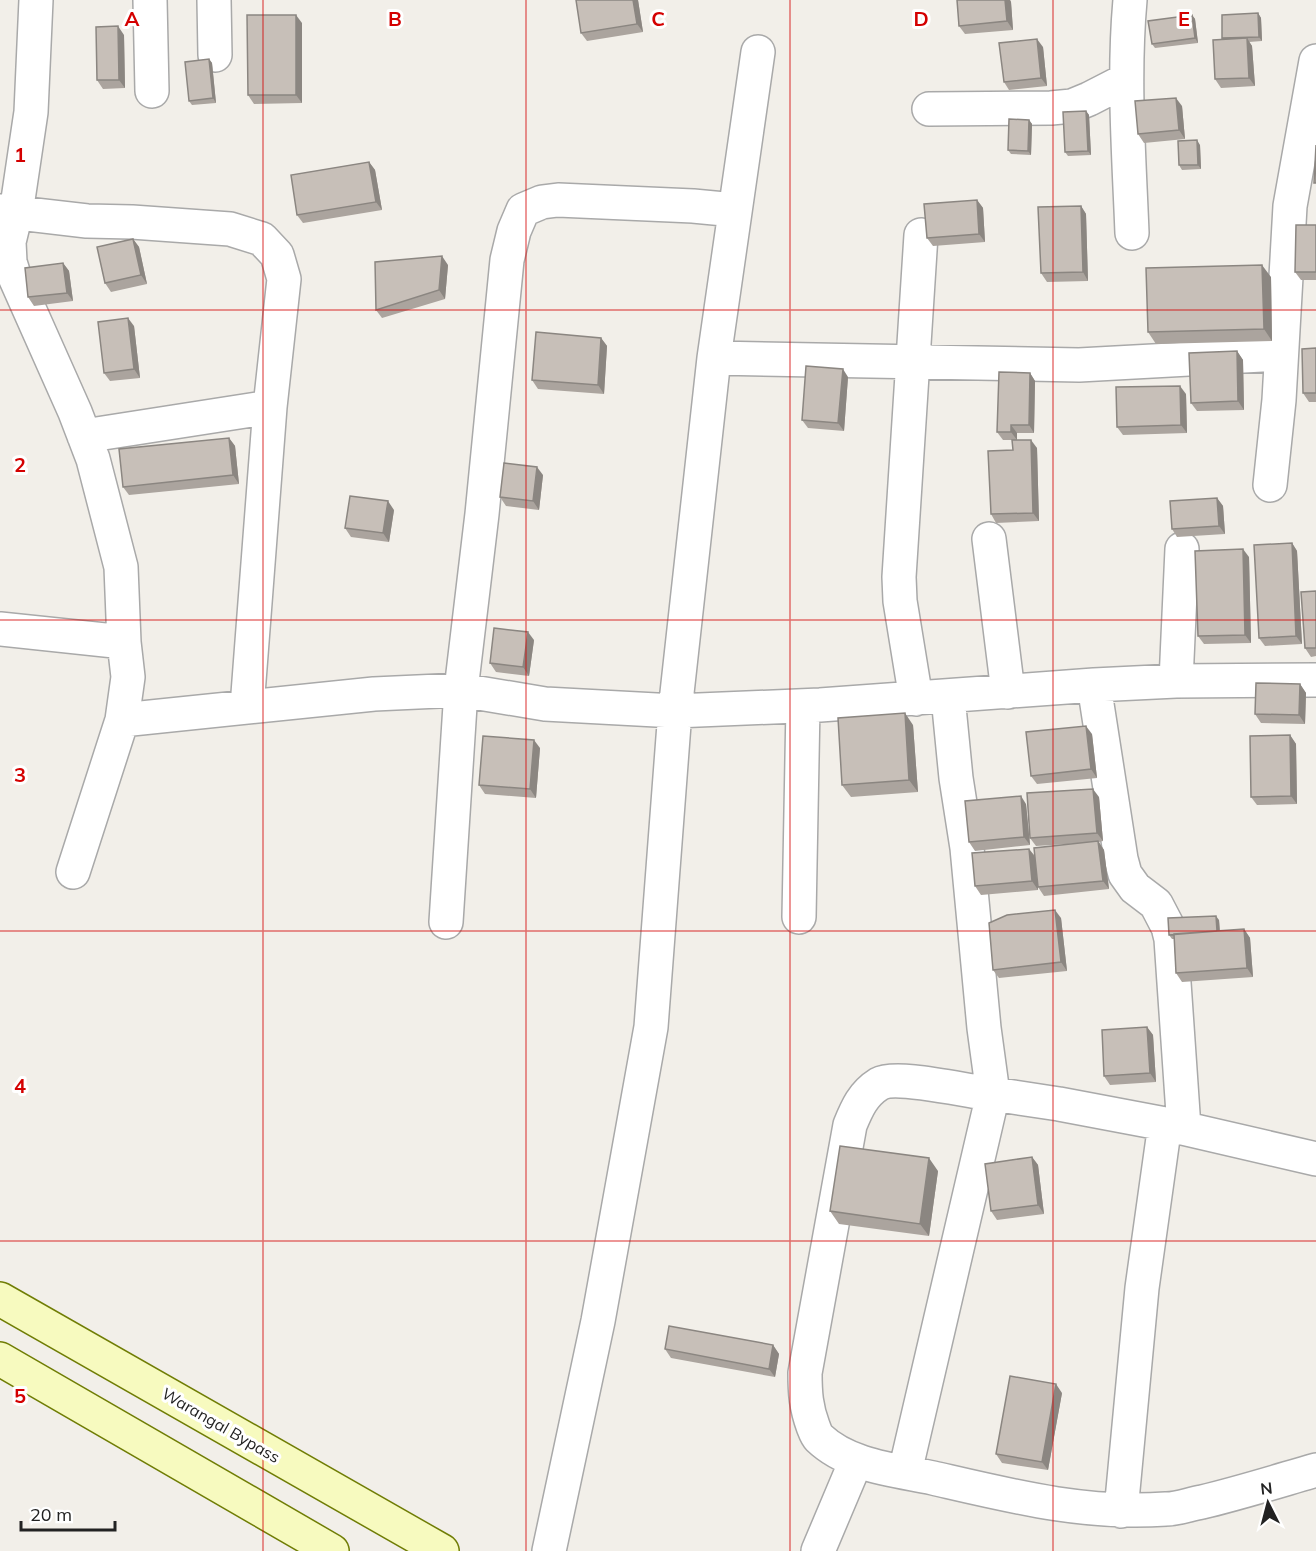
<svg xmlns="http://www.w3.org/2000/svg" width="1316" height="1551" font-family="Mulish,sans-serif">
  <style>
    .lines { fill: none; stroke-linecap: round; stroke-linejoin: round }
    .street-casing { stroke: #a9a9a9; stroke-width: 36 }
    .secondary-casing { stroke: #707d05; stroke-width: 36 }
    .street { stroke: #fff; stroke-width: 33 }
    .secondary { stroke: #f7fabf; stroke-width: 33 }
    .wall { fill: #aba49e }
    .shaded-wall { fill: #8b8681 }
    .building { fill: #c7bfb8; stroke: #8b8681; stroke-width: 1.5 }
    .grid { fill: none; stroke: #d40000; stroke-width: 1.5; stroke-opacity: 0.55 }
    .labels { text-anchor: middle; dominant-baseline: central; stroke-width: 6; stroke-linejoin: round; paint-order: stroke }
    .street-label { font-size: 16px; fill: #222; stroke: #fff }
    .grid-label { font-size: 20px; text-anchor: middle; font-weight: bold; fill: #d40000; stroke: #fff; stroke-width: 6; stroke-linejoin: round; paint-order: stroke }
  </style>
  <rect width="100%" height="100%" fill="#f2efe9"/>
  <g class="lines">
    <defs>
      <path id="street" d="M150,0l2,91
        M214,0l1,55
        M1130,0c-7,78 -1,156 2,233
        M929,109l122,-1 21,-2 17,-7 37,-19
        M0,211l87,10 45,1 98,7 32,10 15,16 7,24 -14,128 -23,300
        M714,358l44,-306
        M84,436l186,-29
        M1270,485l9,-85 11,-194 26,-145
        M989,539l19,153
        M0,629l124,13 -3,-75 -28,-108 -18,-47 -61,-137 -4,-13 -1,-20 7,-29 15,-101 5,-112
        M1176,681l6,-132
        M1094,685l27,174 4,15 10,14 21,16 12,23 3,12 13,189
        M948,697l8,81 11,70 17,180 9,66 66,10 106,20 151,35
        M916,699l-16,-98 -1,-24 22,-342
        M122,720l252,-26 87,-4 84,14 130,7 145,-6 274,-20 82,-4 140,-1
        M73,872l49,-152 6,-43 -4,-35
        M799,917l4,-211
        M446,922l15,-232 21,-176 25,-254 7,-29 9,-21 19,-8 16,-2 135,6 42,4
        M905,1472l88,-378c-24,-2 -96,-20 -114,-10 -16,10 -22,24 -29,41l-45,248c0,20 1,34 8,53 2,5 3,9 6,12 29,28 76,32 114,40 78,18 152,37 233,31 12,0 24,-5 36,-7 38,-9 76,-21 114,-32
        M1121,1511l21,-223 23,-164
        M549,1551l49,-230 53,-294 24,-316 39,-353 365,7 201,-11
        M818,1551l38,-90"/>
      <path id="secondary" d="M0,1299l442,252
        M0,1359l332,192"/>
    </defs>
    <use href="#street" class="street-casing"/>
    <use href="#secondary" class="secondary-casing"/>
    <use href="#street" class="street"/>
    <use href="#secondary" class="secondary"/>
  </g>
  <path class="wall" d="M638,0l5,32 -56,9 -6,-8z
    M957,0h53l1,2 2,28 -48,4 -6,-8z
    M1258,13l3,5 1,23 -13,1 3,4 3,40 -34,2 -6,-9 8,-40 -1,-1z
    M1192,15l3,4 3,24 -43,5 -3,-4z
    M302,23v80l-48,1 -6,-9z
    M124,35l1,53 -22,1 -6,-9z
    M1043,47l4,39 -38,4 -5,-8z
    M209,59l3,4 4,40 -24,2 -3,-4z
    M1182,106l3,33 -41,4 -6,-9z
    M1086,111l3,4 2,40 -23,1 -3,-4z
    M1029,120l3,4 -1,31 -20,-1 -3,-4z
    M1200,145l1,24 -19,1 -3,-5z
    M369,162l6,8 7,40 -79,13 -6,-8z
    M977,200l6,8 2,34 -52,4 -6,-8z
    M1081,206l5,8 2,67 -41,1 -6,-9z
    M1316,225v55h-15l-6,-8z
    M133,239l6,8 8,37 -36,8 -6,-9z
    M63,263l6,8 4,30 -39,5 -6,-9z
    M448,265l-3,34 -63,19 -6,-8z
    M1271,277l1,64 -116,3 -8,-12z
    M134,326l6,52 -30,3 -6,-8z
    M601,338l6,8 -3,48 -66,-5 -6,-9z
    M1316,348v54h-7l-6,-9z
    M1237,351l6,9 1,50 -47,1 -6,-8z
    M1030,373l5,8 -1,52h-17v7l20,8 2,73 -43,2 -5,-9 22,-64 -1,-10h-9l-6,-8z
    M848,377l-4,54 -36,-3 -6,-8z
    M1186,394l1,39 -64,2 -6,-8z
    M229,438l6,8 4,38 -110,11 -6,-8z
    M543,475l-4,35 -33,-4 -6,-9z
    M1217,498l6,8 2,28 -48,3 -5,-8z
    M394,510l-5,32 -38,-5 -6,-9z
    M1292,543l5,8 5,93 -37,2 -6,-8z
    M1249,557l2,86 -47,1 -6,-8z
    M1316,591v65l-5,1 -6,-9z
    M534,640l-5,36 -33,-4 -6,-9z
    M1300,684l6,9 -1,31 -44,-1 -6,-9z
    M913,725l5,67 -67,5 -9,-12z
    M1092,734l5,44 -60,6 -6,-8z
    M1290,735l6,9 1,60 -40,1 -6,-8z
    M540,748l-4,50 -51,-4 -6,-9z
    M1099,797l4,44 -4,1 5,8 5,39 -65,7 -6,-9v3l-57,5 -6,-9 54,-37 6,7 49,-13 -48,3 -6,-8z
    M1026,804l4,41 -55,6 -6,-9z
    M1061,918l6,53 -68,7 -6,-8z
    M1219,920l1,11 24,-2 6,9 3,39 -71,5 -6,-9 -2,-34h-2l-3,-4z
    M1147,1027l6,8 3,47 -46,3 -6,-9z
    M1032,1157l6,8 6,49 -47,6 -6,-9z
    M938,1171l-9,65 -90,-12 -9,-13z
    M773,1345l6,9 -4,23 -104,-19 -6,-9z
    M1062,1393l-14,77 -46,-7 -6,-9z"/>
  <path class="shaded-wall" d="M633,0h5l5,32 -6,-8z
    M1005,0h5l1,2 2,28 -6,-9z
    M1258,13l3,5 1,23 -3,-4z
    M296,15l6,8v80l-6,-8z
    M1192,15l3,4 3,24 -3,-5z
    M118,26l6,9 1,53 -6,-8z
    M1247,38l5,8 3,40 -6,-8z
    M1037,39l6,8 4,39 -6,-8z
    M209,59l3,4 4,40 -3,-5z
    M1176,98l6,8 3,33 -6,-9z
    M1086,111l3,4 2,40 -3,-4z
    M1029,120l3,4 -1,31 -3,-4z
    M1197,140l3,5 1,24 -3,-4z
    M369,162l6,8 7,40 -6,-8z
    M977,200l6,8 2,34 -6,-8z
    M1081,206l5,8 2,67 -5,-9z
    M133,239l6,8 8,37 -6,-9z
    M442,256l6,9 -3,34 -6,-9z
    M63,263l6,8 4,30 -6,-8z
    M1262,265l9,12 1,64 -8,-12z
    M128,318l6,8 6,52 -6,-9z
    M601,338l6,8 -3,48 -6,-9z
    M1237,351l6,9 1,50 -6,-9z
    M843,369l5,8 -4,54 -6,-8z
    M1030,373l5,8 -1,52 -5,-8z
    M1180,386l6,8 1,39 -6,-8z
    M1011,425l6,8v7l-6,-8z
    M229,438l6,8 4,38 -6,-9z
    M1031,440l6,8 2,73 -6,-8z
    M537,467l6,8 -4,35 -6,-9z
    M1217,498l6,8 2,28 -6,-8z
    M388,501l6,9 -5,32 -6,-9z
    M1292,543l5,8 5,93 -6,-8z
    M1243,549l6,8 2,86 -6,-8z
    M528,632l6,8 -5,36 -6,-9z
    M1300,684l6,9 -1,31 -6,-9z
    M905,713l8,12 5,67 -9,-12z
    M1086,726l6,8 5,44 -6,-9z
    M1290,735l6,9 1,60 -6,-8z
    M534,740l6,8 -4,50 -6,-9z
    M1093,789l6,8 4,44 -6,-8z
    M1021,796l5,8 4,41 -6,-8z
    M1098,841l6,9 5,39 -6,-8z
    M1029,849l6,8 3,33 -6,-9z
    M1055,910l6,8 6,53 -6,-9z
    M1216,916l3,4 1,16 -3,-5z
    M1244,929l6,9 3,39 -6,-9z
    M1147,1027l6,8 3,47 -6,-9z
    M1032,1157l6,8 6,49 -6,-9z
    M929,1158l9,13 -9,65 -9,-12z
    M773,1345l6,9 -4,23 -6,-8z
    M1056,1384l6,9 -14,77 -6,-8z"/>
  <path class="building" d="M576,0h57l4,24 -56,9z
    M957,0h48l2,21 -48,5z
    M1258,13l1,24 -37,1v-23z
    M247,15h49v80h-48z
    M1192,15l3,23 -43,6 -4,-23z
    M118,26l1,54h-22l-1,-53z
    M1247,38l2,40 -34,1 -2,-39z
    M1037,39l4,39 -37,4 -5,-39z
    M209,59l4,39 -24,3 -4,-39z
    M1176,98l3,32 -41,4 -3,-33z
    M1086,111l2,40 -23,1 -2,-40z
    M1009,119l20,1 -1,31 -20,-1z
    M1197,140l1,25h-19l-1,-24z
    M1316,145v38h-2z
    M369,162l7,40 -79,13 -6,-40z
    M977,200l2,34 -52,4 -3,-34z
    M1081,206l2,66 -42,1 -3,-66z
    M1296,225h20v47h-21z
    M133,239l8,36 -36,8 -8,-36z
    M442,256l-3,34 -63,20 -1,-48z
    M63,263l4,30 -39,4 -3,-29z
    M1262,265l2,64 -116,3 -2,-64z
    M128,318l6,51 -30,4 -6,-51z
    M536,332l65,6 -3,47 -66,-5z
    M1316,348v45h-13l-1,-44z
    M1237,351l1,50 -47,2 -2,-50z
    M806,366l37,3 -5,54 -36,-3z
    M999,372l31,1 -1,52h-18v7h-14z
    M1180,386l1,39 -64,2 -1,-40z
    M229,438l4,37 -110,12 -4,-38z
    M1012,440h19l2,73 -42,1 -3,-63 25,-1z
    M504,463l33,4 -4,34 -33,-4z
    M350,496l38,5 -5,32 -38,-5z
    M1217,498l2,28 -47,3 -2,-28z
    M1292,543l4,93 -37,2 -5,-93z
    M1243,549l2,86 -47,1 -3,-85z
    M1316,591v57h-11l-4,-56z
    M494,628l34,4 -5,35 -33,-4z
    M1256,683l44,1 -1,31 -44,-1z
    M905,713l4,67 -67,5 -4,-67z
    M1086,726l5,43 -60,7 -5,-44z
    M1290,735l1,61 -40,1 -1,-61z
    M483,736l51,4 -4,49 -51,-4z
    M1093,789l4,44 -67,5 -3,-45z
    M1021,796l3,41 -55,5 -4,-41z
    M1098,841l5,40 -65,6 -4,-39z
    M1029,849l3,32 -57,5 -3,-33z
    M1055,910l6,52 -68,8 -4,-47 18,-8z
    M1216,916l1,15 -48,4 -1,-17z
    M1244,929l3,39 -71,5 -2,-39z
    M1147,1027l3,46 -46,3 -2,-46z
    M840,1146l89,12 -9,66 -90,-13z
    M1032,1157l6,48 -47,6 -6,-47z
    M669,1326l104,19 -4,24 -104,-20z
    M1010,1376l46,8 -14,78 -46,-8z"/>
  <path class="grid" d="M263,0v1551M526,0v1551M790,0v1551M1053,0v1551M0,310h1316M0,620h1316M0,931h1316M0,1241h1316"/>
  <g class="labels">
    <g class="street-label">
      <text transform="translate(221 1425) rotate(30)">Warangal Bypass</text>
    </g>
  </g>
  <g class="grid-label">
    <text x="132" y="26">A</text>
    <text x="395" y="26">B</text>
    <text x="658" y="26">C</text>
    <text x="921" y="26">D</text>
    <text x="1184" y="26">E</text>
    <text x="20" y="162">1</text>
    <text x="20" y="472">2</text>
    <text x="20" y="782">3</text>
    <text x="20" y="1093">4</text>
    <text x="20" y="1403">5</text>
  </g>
  <g transform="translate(1268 1503) rotate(354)" stroke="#ffffff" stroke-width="4.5" paint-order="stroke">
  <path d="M0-4.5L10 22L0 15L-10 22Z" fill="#222222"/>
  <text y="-9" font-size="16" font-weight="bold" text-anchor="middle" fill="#222222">N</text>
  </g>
  <path d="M21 1521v9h94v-9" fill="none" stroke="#222222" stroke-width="3"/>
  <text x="30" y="1521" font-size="18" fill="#222222" stroke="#ffffff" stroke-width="4.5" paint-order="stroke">20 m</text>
</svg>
